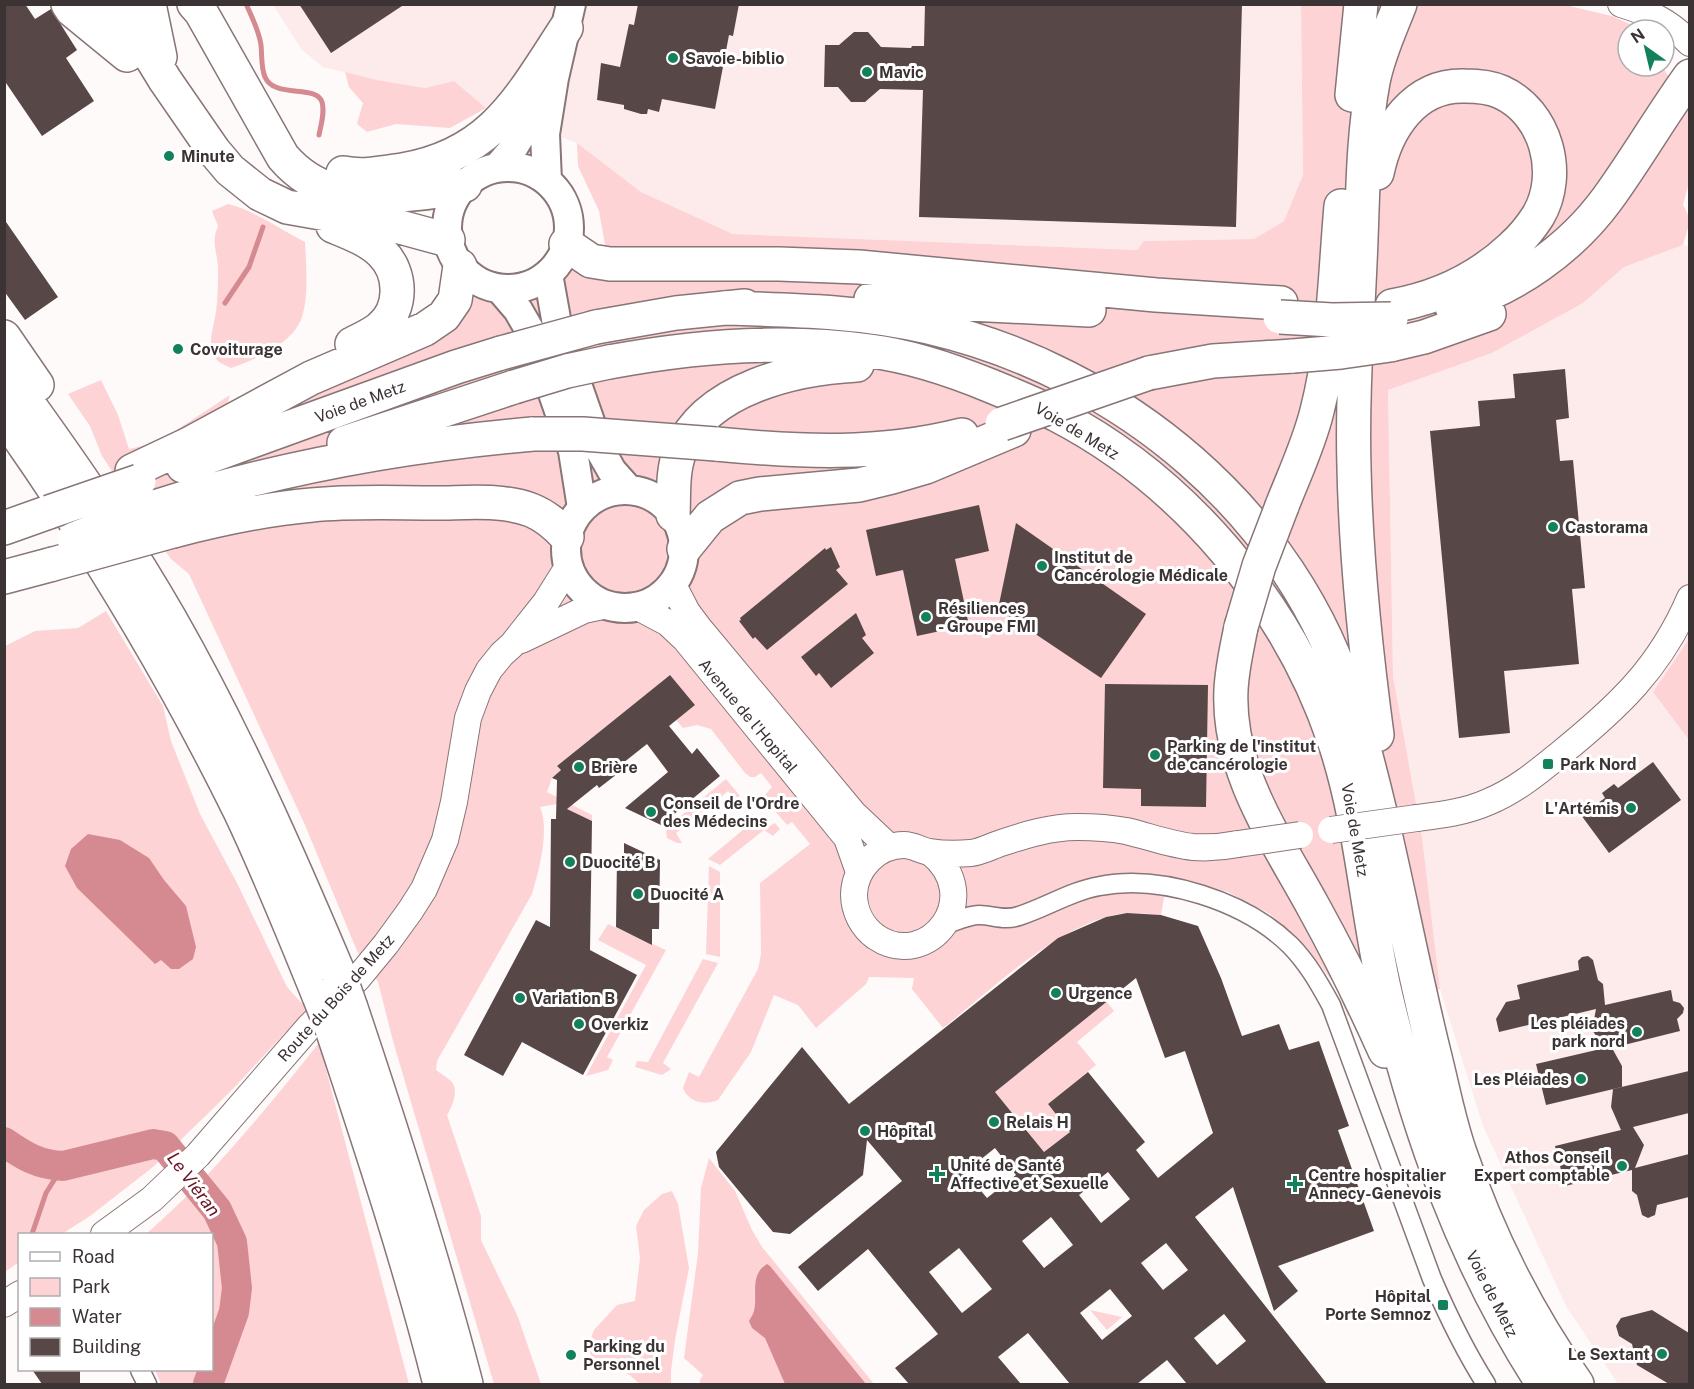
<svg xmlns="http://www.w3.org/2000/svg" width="1694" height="1389" font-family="'Public Sans',sans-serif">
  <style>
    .built { fill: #fdebec }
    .green { fill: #fdd3d5 }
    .water { fill: #d48a90 }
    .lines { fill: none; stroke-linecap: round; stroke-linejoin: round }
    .stream { stroke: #d48a90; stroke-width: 5 }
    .river { stroke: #d48a90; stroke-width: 30 }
    .building { fill: #584747; fill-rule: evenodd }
    .street-casing { stroke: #887576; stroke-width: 21 }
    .secondary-casing { stroke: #887576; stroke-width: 28 }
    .primary-casing { stroke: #887576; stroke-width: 32 }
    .highway-casing { stroke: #887576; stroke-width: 36 }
    .street { stroke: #fff; stroke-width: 18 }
    .secondary { stroke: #fff; stroke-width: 26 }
    .primary { stroke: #fff; stroke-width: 28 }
    .highway { stroke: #fff; stroke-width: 33 }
    .secondary-bridge-casing { stroke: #887576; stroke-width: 28; stroke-linecap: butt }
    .highway-bridge-casing { stroke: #887576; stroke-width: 36; stroke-linecap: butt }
    .secondary-bridge { stroke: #fff; stroke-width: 26 }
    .highway-bridge { stroke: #fff; stroke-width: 33 }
    .poi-dot { fill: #14815d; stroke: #fff; stroke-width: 2 }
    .labels { text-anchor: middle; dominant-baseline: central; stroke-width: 6; stroke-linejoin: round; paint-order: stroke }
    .poi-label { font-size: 16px; font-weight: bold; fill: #3c3334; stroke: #fff; text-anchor: start }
    .street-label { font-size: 16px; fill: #3c3334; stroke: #fff }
    .water-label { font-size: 18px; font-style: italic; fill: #6c1427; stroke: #fff }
  </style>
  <rect width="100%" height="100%" fill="#fefafa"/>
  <path class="built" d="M273,5h1028l2,170 -19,46 -30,18 -110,2 -7,9 -404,-16 -92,-42 -64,-49 -91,-35 -32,-27 -29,7 -48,-8 -54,-13 -21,-17z
    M1683,245l6,1v393l-36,53 36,48v644h-71l-52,-78 -83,-180 -43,-137 -18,-152 -29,-161 -5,-286 104,-37 91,-50 41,-36z"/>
  <path class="green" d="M1416,4h145l51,12 31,14h-15v36h36v-4l1,9 24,35v77l-6,22c10,16 5,22 0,40l-59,22 -41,36 -91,50 -104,37 5,286 29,161 18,152 -92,27 -15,-34 -26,-34 -37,-34 -42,-22 -60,-16 -7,39c-19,-1 -37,-4 -55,2 -58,17 -116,74 -163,111l-31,-39 2,-11 -45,-1 -3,7 -50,44 -18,-23 -24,-10 -23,57 -33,48c-13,6 -30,2 -35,-12l6,-16 10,5 59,-108 3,-15 -1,-71 50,-39 -18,-22 -5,3 -19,-22 -3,-8 7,-8 -11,-14 -6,4h-5l-5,-4 -34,-44 -14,-4 -14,3 -7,-8 19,-15 -8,-10 -2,1 -15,-21 -113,91 4,4 -9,8 -5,14 45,23v6l-35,-17 -17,3c10,23 -1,63 -8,87l-95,167 -1,9c5,4 12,8 16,12 7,10 0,24 -5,33l34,101v24l37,77 23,67h-47l-101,-343 -15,-59 -21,-31 -52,-126 -116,-251 -18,-15 -8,-11 -61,-92 -12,-30 -22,-32 33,-14 17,35 11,34 29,-7 72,-47 -10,31 211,-115 176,-55 -8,-45 -21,-45 -1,-23 64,49 92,42 404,16 7,-9 110,-2 30,-18 19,-46 -2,-170h67l38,6z
    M345,72l32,8 48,8 29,-7 32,27 -36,20 -54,-4 -29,8 -10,-8 6,-21 -14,-16z
    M228,204c28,7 51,25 77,38 1,22 4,53 -3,75 -9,27 -46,42 -71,51 -9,-4 -17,-7 -19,-18 -3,-11 1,-21 3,-32 3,-17 3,-34 3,-51 -1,-16 -7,-25 0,-41l-6,-15z
    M106,611l57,95 8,35 29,73 37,69 50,104 20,22 -75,81 -79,77 -63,49 -28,18h-42l-1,28 -14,10v-626l30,-15 43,-3z
    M1689,639v101l-36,-48z
    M726,779l14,17 -5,3 -7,-8 -52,42 6,10h-5l-10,-5 -1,-6 5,-8z
    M756,819l8,10 11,-6 5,6 -7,7 -9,-6 -44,35 -12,-6z
    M709,866l11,6v85l-14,-3z
    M608,924l58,26 -59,107 6,3 -5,10 -22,6 60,-111 -48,-25z
    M703,959l15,4 -55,100 8,6 -9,6 -27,-8 2,-6 11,1z
    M1106,1001l8,10 -37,31 19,23 -48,39 22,28 -26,20 -49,-60z
    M319,1043l90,341h-248l-6,-14h57v-136h-66c65,-56 119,-124 173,-191z
    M709,1158l26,33 17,39 10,17 112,137h-174v-4l3,-5 -19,-17 14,-105 3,-65z
    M672,1191l6,13 11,64 -14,72 -4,31v13h-31l-14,-12 -27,-5 -8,-10 -2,-13 5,-14 23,-25 18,-4 5,-43 -4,-32 8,-16 18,-16z
    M1090,1310l32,7 -15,13z"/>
  <path class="water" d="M88,834l32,6 29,18 15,22 22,26 10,41 -3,12 -14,10h-8l-10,-9 -6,4 -78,-76 -12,-22 6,-17z
    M767,1264l3,2 96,118h-81l-20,-46 -13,-10 -3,-7c2,-4 4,-6 5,-10 4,-16 -5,-36 13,-47z"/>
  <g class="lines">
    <path class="stream" d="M246,4c6,13 13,27 15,41 1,10 0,23 4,32 9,22 52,7 57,25 3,10 -1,23 -3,33
      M225,303l24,-36 14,-40
      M32,1234l14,-41 17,-27"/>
    <path class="river" d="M4,1142c20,14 35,23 59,24l90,-22 12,2 52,64 15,32 5,46 -3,24 -26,72"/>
  </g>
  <path class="building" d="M4,4h21l10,15 16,-10 26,41 -11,8 28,43 -52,35 -38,-56z
    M299,4h106l-74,49z
    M638,4h101l-6,32 -4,-1 -14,74 -53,-10 -3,13 -11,-3 -1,5h-6l-17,-5v-4l-27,-5 4,-37 19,4 9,-43 5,1z
    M925,4h317l-6,223 -317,-10 4,-127 -43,-1 -15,13h-14l-13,-15h-14l1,-42h14l15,-13h14l13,15 30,1 1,-2h12z
    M4,219l54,78 -33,23 -21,-29z
    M1565,369l4,49 -13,2 4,41 13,-1 12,128 -13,1 7,75 -75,7 6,62 -51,5 -29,-307 50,-5 -2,-25 37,-3 -2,-24z
    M979,505l10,46 -34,8 13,62 -23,5v4l-28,6 -14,-66 -27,6 -10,-46z
    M1016,523l130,91 -45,64 -103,-69z
    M831,547l9,20 -4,3 12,14 -81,66 -12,-13 -2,2 -14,-18 2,-1 -1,-2 85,-70 1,2z
    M856,613l10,22 -4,3 12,15 -43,35 -12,-15 -3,3 -15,-19z
    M670,675l25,30 -26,21 23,28 5,-6 23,28 -59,49 -36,-17 43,-36 -21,-28 -29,23 3,4 -22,17 -2,-3 -30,24 25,12 -2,129 47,25 -54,100 -61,-33 -19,34 -39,-21 72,-135 14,7 1,-108h5l1,-39 -5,-2 9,-8 -4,-4z
    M1105,684l103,1 -2,122 -65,-1v-17l-38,-1z
    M1653,762l28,38 -72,53 -28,-38 24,-17 -3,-5 12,-9 4,4z
    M624,843l36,17 -1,69h-7v16l-36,-18 1,-68h7z
    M1127,913l34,2 37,11 23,52 21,58 37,-12 10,26 30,-9 30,85 -11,4 36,101 -96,35 20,25 -24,20 -41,-124 -38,30 132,167h-140l-20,-24 -30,24h-67l-42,-51 -30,24 23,27h-112l-14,-16 43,-34 -70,-85 -50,42 -20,-24 104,-86 -35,-41 -4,35 -73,59 -17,-2 -54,-65 -3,-15 86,-105 47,57 209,-166 48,-21zM1136,978l29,80 20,-7 28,82 -55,45 -22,-28 9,-8 -57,-70 -40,32 22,28 -26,20 -49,-60zM995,1148l21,27 -29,23 -22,-26zM1108,1172l22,27 -29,24 -22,-28zM1051,1217l22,28 -29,23 -22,-27zM1166,1243l22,27 -25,20 -22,-27zM959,1248l33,41 -30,24 -33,-41zM1110,1289l22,27 -30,24 -22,-27zM1224,1314l22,27 -29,24 -23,-27z
    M1588,956l5,4 5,20 5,4 2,21 66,-15 2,11 7,2 4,5 -1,5 -6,6 3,12 -68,17 10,18v21l-76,18 -10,-41 69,-16 -13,-18 4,-21 -97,23 -3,-13 10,-17 14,-3 -3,-14 62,-15 -1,-9 4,-4z
    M1689,1071v42l-56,14 11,18 -9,23 54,-14v43l-32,8 -2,10 -7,3 -6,-3 -5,-20 -5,-4v-21l-67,16 -10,-40 66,-16 -10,-23 2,-18z
    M1652,1310l37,23v51h-20l-32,-19 -5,-21 -13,-8 -3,-10 5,-8z
    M53,1370h27v14h-38l-9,-13z"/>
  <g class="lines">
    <defs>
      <path id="street" d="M944,925c10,-3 24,-10 35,-10 14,0 25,6 40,1 28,-9 52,-25 81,-30 61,-12 145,15 190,59 17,17 29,38 41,60l101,274c16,37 33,72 54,105
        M140,1370l7,14"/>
      <path id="secondary" d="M1621,4c29,9 47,17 69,39
        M672,583l15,29 12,16 155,186 35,33
        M636,606l32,17 17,16 162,199 12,34
        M521,640l63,-30 23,-5
        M1417,818c24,-3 49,-6 71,-16 27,-11 50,-30 72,-48 58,-47 100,-86 130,-156
        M930,852c57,45 -2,120 -54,85 -14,-10 -22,-26 -22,-43 1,-26 23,-49 50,-49 10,0 17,6 26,7 12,2 29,2 41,1 10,-1 21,-7 30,-10 24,-8 50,-16 76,-16 16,0 33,1 49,4 22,5 45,14 67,16 15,1 30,0 45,-3
        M104,1234l48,-35 46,-44 111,-128 49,-49 28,-34 24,-33 14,-22 21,-49 9,-38 14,-84 10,-27 11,-21 13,-16 10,-9 34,-43 22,-35
        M4,1304l16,-10"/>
      <path id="primary" d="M447 228a61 61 0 1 1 122 0a61 61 0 1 1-122 0Z
        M497,168l13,-15 35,-58
        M547,181l-2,-47 9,-56 17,-74
        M548,274l10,56 42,120 12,21 17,19
        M500,289l18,21 15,26 40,115 9,57
        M566 549a59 59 0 1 1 118 0a59 59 0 1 1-118 0Z"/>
      <path id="highway" d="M68,4l4,6 55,45
        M110,4l19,17 36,59 49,71 16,19 30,24 27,13 113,20 48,13
        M149,4l11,53
        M194,4l7,8 82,145c31,36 69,41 113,38 24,-1 46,-3 69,-10
        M1352,95l9,-91
        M343,173c20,4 39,0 59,-3 90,-15 118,-72 164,-142
        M1377,173c9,-44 37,-89 88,-87 12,0 25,1 36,6 45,20 62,82 37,124 -7,11 -16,22 -26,31 -34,32 -75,51 -120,59
        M333,226c17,7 36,14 49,27 20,20 21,56 -2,75 -8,7 -19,11 -28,16
        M566,244l25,17 19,3h169l80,3 297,28 125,8
        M871,299l218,11
        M1452,307c61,-17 119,-58 156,-109 29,-40 53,-82 82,-122
        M723,308c69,2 137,3 205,19 194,45 366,186 424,380 35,115 54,234 83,350 8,32 14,65 25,96 28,82 67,160 117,231
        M596,327l80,-14 69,-7
        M4,337l33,48
        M1390,345l34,-8 65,-23
        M609,362c85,-16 174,-23 261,-11 41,5 82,19 121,35 22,9 44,18 66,29 127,66 231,189 277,325 27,79 32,167 50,248 33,142 80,274 159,396
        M4,370c59,81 116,162 166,249 65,114 118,234 169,355
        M1149,373l64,-12 80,-5
        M4,416c89,126 168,257 236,395 29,61 54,123 79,185
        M344,443l170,-56
        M716,444c84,8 163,12 246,-9
        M183,466l273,-99 45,-14
        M132,471l55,-26 124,-67 114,-49 19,-13 11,-16 5,-34
        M1282,506c12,-31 27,-62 35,-95 17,-66 18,-137 24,-205
        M155,507c122,-39 250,-62 378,-73
        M673,515c1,-21 -1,-44 7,-64 26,-63 116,-83 177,-86
        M4,528l45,-16
        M173,531c46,-12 92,-22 139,-26 41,-4 82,-2 124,-2 30,0 66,-4 95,7 15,6 25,15 36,27
        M684,549l26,-32 30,-19 20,-4 99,-9 33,-8 34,-10 88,-37
        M4,577l49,-13
        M1241,627c-4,21 -9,41 -10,63 -4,81 46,150 83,218 26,47 49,94 71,143
        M1377,735c-12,-89 -21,-177 -23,-267 -2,-69 3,-137 6,-205 3,-60 2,-122 13,-181 5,-27 17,-52 27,-78
        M351,1008c42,125 82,249 115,376
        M332,1029c39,118 78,235 108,355"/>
    </defs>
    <use href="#street" class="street-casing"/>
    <use href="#secondary" class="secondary-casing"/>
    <use href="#primary" class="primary-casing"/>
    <use href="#highway" class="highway-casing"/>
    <use href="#street" class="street"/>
    <use href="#secondary" class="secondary"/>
    <use href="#primary" class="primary"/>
    <use href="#highway" class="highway"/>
    <defs>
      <path id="secondary-bridge" d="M1331,830l86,-12
        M1238,844l62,-9"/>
      <path id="highway-bridge" d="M1280,317l52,3 59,-1
        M501,353l95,-26
        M1293,356l48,-4 49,-7
        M514,387l53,-16 42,-9
        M1002,424l147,-51
        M533,434h50l133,10
        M49,512l90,-31
        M74,539l81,-32
        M53,564l120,-33
        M1241,627l18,-61 23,-60
        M339,974l12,34
        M319,996l13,33"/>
    </defs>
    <use href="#secondary-bridge" class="secondary-bridge-casing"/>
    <use href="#highway-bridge" class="highway-bridge-casing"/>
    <use href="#secondary-bridge" class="secondary-bridge"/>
    <use href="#highway-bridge" class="highway-bridge"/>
  </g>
  <g class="poi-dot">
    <circle cx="673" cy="58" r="6"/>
    <circle cx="867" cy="72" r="6"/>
    <circle cx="169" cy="156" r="6"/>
    <circle cx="178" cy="349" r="6"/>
    <circle cx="1553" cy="527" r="6"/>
    <circle cx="1042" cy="566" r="6"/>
    <circle cx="926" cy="617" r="6"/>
    <circle cx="1155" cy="755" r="6"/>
    <rect x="1542" y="758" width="12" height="12" rx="3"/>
    <circle cx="579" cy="767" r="6"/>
    <circle cx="1631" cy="808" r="6"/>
    <circle cx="651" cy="812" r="6"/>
    <circle cx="570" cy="862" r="6"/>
    <circle cx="638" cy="894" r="6"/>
    <circle cx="1056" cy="993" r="6"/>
    <circle cx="520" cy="998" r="6"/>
    <circle cx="579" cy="1024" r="6"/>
    <circle cx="1637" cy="1032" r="6"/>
    <circle cx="1581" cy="1079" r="6"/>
    <circle cx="994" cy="1122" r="6"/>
    <circle cx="865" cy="1131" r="6"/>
    <circle cx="1622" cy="1166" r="6"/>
    <path d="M934 1165h6v6h6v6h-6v6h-6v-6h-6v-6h6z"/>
    <path d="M1292 1175h6v6h6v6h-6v6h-6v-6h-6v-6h6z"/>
    <rect x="1437" y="1299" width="12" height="12" rx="3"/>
    <circle cx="1662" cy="1354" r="6"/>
    <circle cx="571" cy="1355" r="6"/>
  </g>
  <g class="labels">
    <g class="poi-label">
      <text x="685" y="58">Savoie-biblio</text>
      <text x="879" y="72">Mavic</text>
      <text x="181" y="156">Minute</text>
      <text x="190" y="349">Covoiturage</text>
      <text x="1565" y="527">Castorama</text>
      <text x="1054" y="557">Institut de<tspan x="1054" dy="18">Cancérologie Médicale</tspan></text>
      <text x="938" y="608">Résiliences<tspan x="938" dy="18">- Groupe FMI</tspan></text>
      <text x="1167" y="746">Parking de l'institut<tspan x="1167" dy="18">de cancérologie</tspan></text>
      <text x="1560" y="764">Park Nord</text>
      <text x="591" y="767">Brière</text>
      <text x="663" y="803">Conseil de l'Ordre<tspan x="663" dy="18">des Médecins</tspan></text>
      <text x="1619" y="808" text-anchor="end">L'Artémis</text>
      <text x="582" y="862">Duocité B</text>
      <text x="650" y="894">Duocité A</text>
      <text x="1068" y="993">Urgence</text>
      <text x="532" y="998">Variation B</text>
      <text x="1625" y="1023" text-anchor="end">Les pléiades<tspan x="1625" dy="18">park nord</tspan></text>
      <text x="591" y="1024">Overkiz</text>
      <text x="1569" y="1079" text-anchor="end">Les Pléiades</text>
      <text x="1006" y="1122">Relais H</text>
      <text x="877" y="1131">Hôpital</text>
      <text x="1610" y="1157" text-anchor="end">Athos Conseil<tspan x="1610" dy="18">Expert comptable</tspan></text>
      <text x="950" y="1165">Unité de Santé<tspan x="950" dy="18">Affective et Sexuelle</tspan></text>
      <text x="1308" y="1175">Centre hospitalier<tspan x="1308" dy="18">Annecy-Genevois</tspan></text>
      <text x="1431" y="1296" text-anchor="end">Hôpital<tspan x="1431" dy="18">Porte Semnoz</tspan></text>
      <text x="583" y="1346">Parking du<tspan x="583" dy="18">Personnel</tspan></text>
      <text x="1650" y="1354" text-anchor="end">Le Sextant</text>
    </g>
    <g class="street-label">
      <text transform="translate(360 402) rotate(-20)">Voie de Metz</text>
      <text transform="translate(1077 431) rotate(31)">Voie de Metz</text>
      <text transform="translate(748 716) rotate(50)">Avenue de l'Hopital</text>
      <text transform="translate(1355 830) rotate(80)">Voie de Metz</text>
      <text transform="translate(336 998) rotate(-48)">Route du Bois de Metz</text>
      <text transform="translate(1492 1294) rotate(63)">Voie de Metz</text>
    </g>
    <g class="water-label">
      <text transform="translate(194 1184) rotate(53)">Le Viéran</text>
    </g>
  </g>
  <rect width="1694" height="1389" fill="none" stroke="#3c3334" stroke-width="12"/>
  <rect x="18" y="1233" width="195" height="138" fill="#ffffff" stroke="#b1adae" stroke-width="1.5"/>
  <rect x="30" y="1252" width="30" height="9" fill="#ffffff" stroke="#b1adae" stroke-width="1.5"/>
  <text x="72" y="1263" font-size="18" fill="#3c3334">Road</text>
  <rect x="30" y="1278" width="30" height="18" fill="#fdd3d5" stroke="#b1adae" stroke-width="1.5"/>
  <text x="72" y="1293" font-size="18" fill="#3c3334">Park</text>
  <rect x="30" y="1308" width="30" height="18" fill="#d48a90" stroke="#b1adae" stroke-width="1.5"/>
  <text x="72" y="1323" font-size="18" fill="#3c3334">Water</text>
  <rect x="30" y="1338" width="30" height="18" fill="#584747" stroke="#b1adae" stroke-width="1.5"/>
  <text x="72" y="1353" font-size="18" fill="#3c3334">Building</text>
  <g transform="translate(1646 48) rotate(326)"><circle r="28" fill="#ffffff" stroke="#b1adae" stroke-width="1.5"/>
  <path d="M0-4.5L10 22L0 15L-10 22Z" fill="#14815d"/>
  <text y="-9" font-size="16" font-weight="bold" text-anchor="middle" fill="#3c3334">N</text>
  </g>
</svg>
